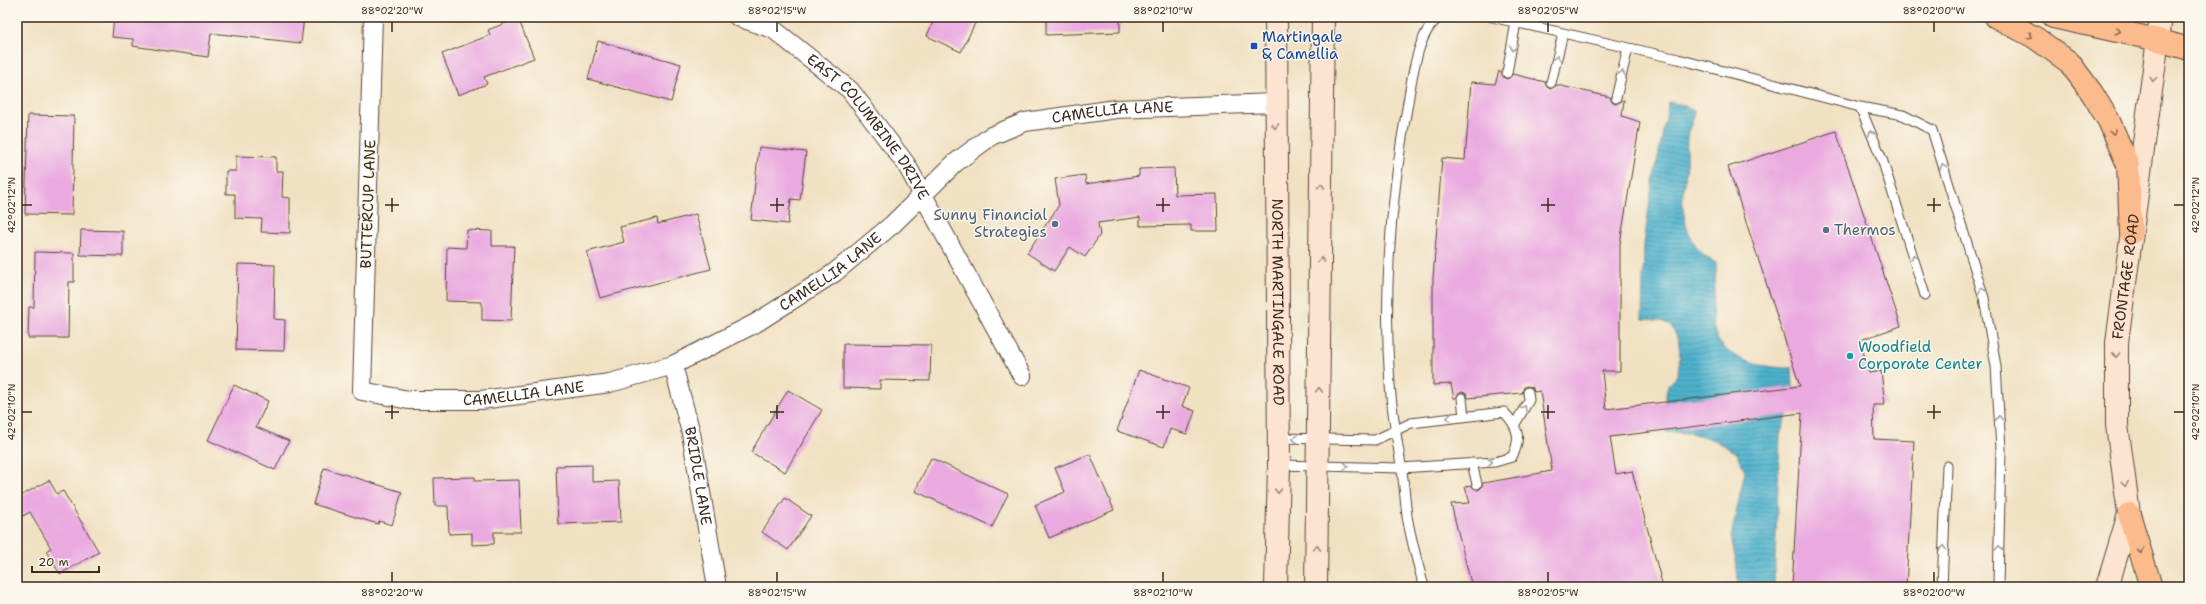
<svg xmlns="http://www.w3.org/2000/svg" width="2206" height="604" font-family="'Shantell Sans',sans-serif">
  <style>
    .water { fill: url(#water-rules); stroke: #446e76 }
    .building { fill: #eaaae0 }
    .lines { fill: none; stroke-linecap: round; stroke-linejoin: round }
    .lane-casing { stroke: #564537; stroke-width: 11 }
    .street-casing { stroke: #564537; stroke-width: 20 }
    .secondary-casing { stroke: #564537; stroke-width: 24 }
    .primary-casing { stroke: #564537; stroke-width: 24 }
    .highway-casing { stroke: #564537; stroke-width: 24 }
    .lane { stroke: #fff; stroke-width: 9 }
    .street { stroke: #fff; stroke-width: 18 }
    .secondary { stroke: #fde4d1; stroke-width: 22 }
    .primary { stroke: #fbbb8d; stroke-width: 22 }
    .highway { stroke: #fbbb8d; stroke-width: 22 }
    .oneway { stroke: #916b50 }
    .oneway2 { stroke: #a79f9a }
    .oneway3 { stroke: #9c8778 }
    .ticks { fill: none; stroke: #3b2a1e; stroke-width: 1.5 }
    .transit-dot { fill: #1a4fb4; stroke: #fbf7ec; stroke-width: 1.5 }
    .service-dot { fill: #5c6f8a; stroke: #fbf7ec; stroke-width: 1.5 }
    .culture-dot { fill: #0f9aa8; stroke: #fbf7ec; stroke-width: 1.5 }
    .labels { text-anchor: middle; dominant-baseline: central; stroke-width: 3; stroke-linejoin: round; paint-order: stroke }
    .transit-label { font-size: 15px; fill: #164399; stroke: #fbf7ec; text-anchor: start }
    .street-label { font-size: 15px; fill: #3b2a1e; stroke: #fbf7ec }
    .service-label { font-size: 15px; fill: #4e5e75; stroke: #fbf7ec; text-anchor: end }
    .culture-label { font-size: 15px; fill: #0d838f; stroke: #fbf7ec; text-anchor: start }
    .neatline { fill: none; stroke: #3b2a1e; stroke-width: 1.5 }
    .ticks-label { font-size: 10px; text-anchor: middle; fill: #3b2a1e }
  </style>
  <defs>
    <pattern id="water-rules" width="6" height="5" patternUnits="userSpaceOnUse"><rect width="6" height="5" fill="#4eb2cd"/><path d="M0 2.5h6" fill="none" stroke="#4291a6"/></pattern>
  </defs>
  <rect width="100%" height="100%" fill="#fbf7ec"/>
  <filter id="ink" filterUnits="userSpaceOnUse"><feTurbulence type="fractalNoise" baseFrequency=".025" numOctaves="2"/><feDisplacementMap in="SourceGraphic" scale="8" xChannelSelector="R" yChannelSelector="G"/><feConvolveMatrix kernelMatrix="1 2 1 2 8 2 1 2 1" color-interpolation-filters="sRGB"/></filter>
  <filter id="wash" filterUnits="userSpaceOnUse"><feTurbulence type="fractalNoise" baseFrequency=".012" numOctaves="4" result="noise"/><feDisplacementMap in="SourceGraphic" scale="16" xChannelSelector="R" yChannelSelector="G"/><feGaussianBlur stdDeviation="0.9" result="paint"/><feColorMatrix in="noise" values="0 0 0 0 0 0 0 0 0 0 0 0 0 0 0 0 0 1.4 0 .05"/><feComposite in="paint" operator="in"/></filter>
  <g filter="url(#wash)">
    <rect width="100%" height="100%" fill="#f1e1c3"/>
    <path class="water" d="M1669,102l14,3 11,6c1,10 -6,16 -7,26 -1,9 1,19 0,28 -1,9 -3,18 -4,27 -2,28 8,59 33,71 1,21 -6,41 -3,62 5,36 50,43 79,43l1,19 -3,5 -1,18 -9,25 -6,152h-35l-3,-26 -5,-24 14,-66 -9,-18 -22,-13 -23,-7 -24,-1c-1,-15 -4,-31 1,-46 2,-4 6,-5 8,-9 6,-14 6,-41 -7,-52 -7,-6 -19,-5 -27,-6l2,-75 7,-52z"/>
    <g id="blocks">
      <path class="building" d="M114,17h190l-3,26 -90,-10 -3,24 -75,-11v-7l-21,-2z
        M935,17h43l-17,35 -34,-16z
        M1046,17h74v15l-74,3z
        M518,18l16,40 -50,19 3,7 -29,11 -16,-41 48,-19 -2,-5z
        M598,41l83,23 -10,38 -83,-23z
        M1499,71l7,8 3,-1 4,-4 32,8 2,5 3,2 7,-4 53,12 2,5 3,2 9,-4 -2,16 18,6 -20,122v127h-18l4,38 194,-23 -72,-219 108,-36 65,195 -41,14 9,33 12,-2 4,34h-12l1,34 40,2 -8,146h-114l10,-174 -192,24 6,37 16,-3 31,116h-191l-21,-83 19,-1 -5,-16 6,-2 7,5 3,-2 2,-5 69,-12 -12,-80 -6,1 -1,-4 -5,-2 -4,1 -2,6 -54,5 -1,-4 -5,-2 -8,7 -3,-15 -18,1v-106l9,-121 23,2 6,-78 24,2z
        M28,115l46,1 -2,99 -47,-1z
        M759,147l47,5 -6,48 -9,-1 -3,25 -37,-4z
        M236,156l40,1v14h7l-1,26 8,1v35l-29,-1 1,-13 -27,-1v-24h-9v-23h10z
        M1174,168l1,27 42,-1 1,37h-27v-6l-51,1v-9l-42,6 2,12 -15,22 -15,-10 -16,24 -27,-18 32,-48 -4,-26 30,-4 1,9 53,-8v-7z
        M696,214l15,55 -111,29 -13,-46 37,-10 -4,-15 37,-9 1,6z
        M81,230l42,1v25l-43,-1z
        M467,230l25,1v15h22l-3,75 -29,-1v-18l-36,-1 1,-54 19,1z
        M35,252l39,1v29h-5l-1,56h-40l1,-31h5z
        M238,264l37,1 -1,54 11,1 -1,31 -48,-1z
        M843,344l88,1 -1,36 -50,-1v9l-37,-1z
        M1139,370l50,18 -7,18 13,5 -8,23 -17,-5 -6,18 -47,-16z
        M234,385l34,16 -12,26 33,14 -14,29 -67,-30z
        M788,390l34,20 -37,62 -34,-20z
        M1090,454l24,56 -65,28 -14,-33 30,-13 -10,-24z
        M931,458l77,36 -16,33 -77,-36z
        M592,465v17l27,-1 2,41 -63,2 -2,-58z
        M324,468l78,24 -10,33 -13,-4 -1,3 -65,-20z
        M475,477v4l44,-1 2,52h-27v12l-22,1v-12l-23,1 -1,-28h-13l-1,-28z
        M49,480l8,14 6,-3 36,61 -39,22 -14,-23 5,-3 -21,-36 -7,4 -6,-11v-7z
        M785,498l26,18 -23,34 -26,-18z"/>
    </g>
  </g>
  <g filter="url(#ink)">
    <use href="#blocks" fill-opacity="0" stroke="#564537" stroke-width="1"/>
    <g class="lines">
      <defs>
        <path id="lane" d="M1492,17l186,42 182,48 43,8 29,15 52,168 12,68 5,83 -3,138
          M1507,73l9,-51
          M1551,83l12,-50
          M1616,98l12,-50
          M1860,107l22,52 43,136
          M1462,398l2,19
          M1515,424l14,-24 -1,-8
          M1279,438l96,2 36,-17 93,-11c14,15 18,26 8,45l-17,5 -94,6 -122,-3
          M1472,463l5,21
          M1424,587c-6,-23 -13,-47 -17,-71 -2,-17 -3,-34 -6,-51 -4,-26 -9,-53 -11,-80 -7,-95 1,-190 18,-283 4,-24 10,-74 33,-85
          M1942,587l5,-121"/>
        <g id="street">
          <path id="s1" d="M373,17l-11,374 47,9h72l129,-17 63,-18 83,-42 78,-50 59,-49 62,-61 36,-27 34,-14 91,-13 159,-6"/>
          <path id="s2" d="M738,17l35,12 77,61 56,74 116,212"/>
          <path id="s3" d="M673,365l18,68 26,154"/>
        </g>
        <g id="secondary">
          <path id="s4" d="M1276,17l3,448 -3,122"/>
          <path d="M1316,587l7,-570"/>
          <path id="s5" d="M2107,587l22,-73 -12,-89v-83l44,-325"/>
        </g>
        <path id="primary" d="M1996,17l38,20 35,25 23,31 17,28 19,44 3,68
          M2053,17l105,23 31,9"/>
        <path id="highway" d="M2129,514l22,73"/>
      </defs>
      <use href="#lane" class="lane-casing"/>
      <use href="#street" class="street-casing"/>
      <use href="#secondary" class="secondary-casing"/>
      <use href="#primary" class="primary-casing"/>
      <use href="#highway" class="highway-casing"/>
      <use href="#lane" class="lane"/>
      <use href="#street" class="street"/>
      <use href="#secondary" class="secondary"/>
      <use href="#primary" class="primary"/>
      <use href="#highway" class="highway"/>
    </g>
    <defs><path id="oneway-chevron" d="M-2-3.5L2.5 0L-2 3.5" fill="none" stroke-width="1.6" stroke-linecap="round" stroke-linejoin="round"/></defs>
    <g class="oneway">
      <use href="#oneway-chevron" transform="translate(2118 31) rotate(12)"/>
      <use href="#oneway-chevron" transform="translate(2030 36) rotate(30)"/>
      <use href="#oneway-chevron" transform="translate(2113 132) rotate(66)"/>
      <use href="#oneway-chevron" transform="translate(2140 551) rotate(73)"/>
    </g>
    <g class="oneway2">
      <use href="#oneway-chevron" transform="translate(1513 48) rotate(99)"/>
      <use href="#oneway-chevron" transform="translate(1557 58) rotate(-76)"/>
      <use href="#oneway-chevron" transform="translate(1622 73) rotate(-77)"/>
      <use href="#oneway-chevron" transform="translate(1871 133) rotate(-112)"/>
      <use href="#oneway-chevron" transform="translate(1943 166) rotate(-108)"/>
      <use href="#oneway-chevron" transform="translate(1914 257) rotate(-107)"/>
      <use href="#oneway-chevron" transform="translate(1982 290) rotate(-107)"/>
      <use href="#oneway-chevron" transform="translate(1524 408) rotate(-59)"/>
      <use href="#oneway-chevron" transform="translate(1449 418) rotate(173)"/>
      <use href="#oneway-chevron" transform="translate(1999 418) rotate(-93)"/>
      <use href="#oneway-chevron" transform="translate(1295 439) rotate(-178)"/>
      <use href="#oneway-chevron" transform="translate(1490 462) rotate(-5)"/>
      <use href="#oneway-chevron" transform="translate(1346 466) rotate(1)"/>
      <use href="#oneway-chevron" transform="translate(1943 548) rotate(-87)"/>
      <use href="#oneway-chevron" transform="translate(1999 548) rotate(-89)"/>
    </g>
    <g class="oneway3">
      <use href="#oneway-chevron" transform="translate(2153 79) rotate(98)"/>
      <use href="#oneway-chevron" transform="translate(1275 126) rotate(89)"/>
      <use href="#oneway-chevron" transform="translate(1321 186) rotate(-89)"/>
      <use href="#oneway-chevron" transform="translate(1321 260) rotate(-89)"/>
      <use href="#oneway-chevron" transform="translate(2116 355) rotate(93)"/>
      <use href="#oneway-chevron" transform="translate(1319 390) rotate(-89)"/>
      <use href="#oneway-chevron" transform="translate(2125 484) rotate(82)"/>
      <use href="#oneway-chevron" transform="translate(1278 491) rotate(92)"/>
      <use href="#oneway-chevron" transform="translate(1317 548) rotate(-89)"/>
    </g>
  </g>
  <path class="ticks" d="M392,22v10M777,22v10M1163,22v10M1548,22v10M1934,22v10M392,198v14M777,198v14M1163,198v14M1548,198v14M1934,198v14M22,205h10M385,205h14M770,205h14M1156,205h14M1541,205h14M1927,205h14M2174,205h10M392,405v14M777,405v14M1163,405v14M1548,405v14M1934,405v14M22,412h10M385,412h14M770,412h14M1156,412h14M1541,412h14M1927,412h14M2174,412h10M392,572v10M777,572v10M1163,572v10M1548,572v10M1934,572v10"/>
  <rect class="transit-dot" x="1250" y="42" width="8" height="8" rx="2"/>
  <g class="service-dot">
    <circle cx="1055" cy="224" r="4"/>
    <circle cx="1826" cy="230" r="4"/>
  </g>
  <circle class="culture-dot" cx="1850" cy="356" r="4"/>
  <g class="labels">
    <g class="transit-label">
      <text x="1262" y="37">Martingale<tspan x="1262" dy="17">&amp; Camellia</tspan></text>
    </g>
    <g class="street-label">
      <text stroke="none"><textPath href="#s1" startOffset="1209">CAMELLIA LANE</textPath></text>
      <text stroke="none"><textPath href="#s2" startOffset="175">EAST COLUMBINE DRIVE</textPath></text>
      <text transform="translate(368 204) rotate(-88)">BUTTERCUP LANE</text>
      <text stroke="none"><textPath href="#s1" startOffset="873">CAMELLIA LANE</textPath></text>
      <text stroke="none"><textPath href="#s5" startOffset="315">FRONTAGE ROAD</textPath></text>
      <text stroke="none"><textPath href="#s4" startOffset="285">NORTH MARTINGALE ROAD</textPath></text>
      <text stroke="none"><textPath href="#s1" startOffset="537">CAMELLIA LANE</textPath></text>
      <text stroke="none"><textPath href="#s3" startOffset="114">BRIDLE LANE</textPath></text>
    </g>
    <g class="service-label">
      <text x="1047" y="215">Sunny Financial<tspan x="1047" dy="17">Strategies</tspan></text>
      <text x="1834" y="230" text-anchor="start">Thermos</text>
    </g>
    <g class="culture-label">
      <text x="1858" y="347">Woodfield<tspan x="1858" dy="17">Corporate Center</tspan></text>
    </g>
  </g>
  <rect width="2206" height="604" fill="none" stroke="#fbf7ec" stroke-width="44"/>
  <path d="M32 566v6h67v-6" fill="none" stroke="#3b2a1e" stroke-width="2"/>
  <text x="38" y="566" font-size="12" fill="#3b2a1e" stroke="#fbf7ec" stroke-width="3" paint-order="stroke">20 m</text>
  <rect x="22" y="22" width="2162" height="560" class="neatline"/>
  <g class="ticks-label">
    <text x="392" y="14">88°02'20"W</text>
    <text x="777" y="14">88°02'15"W</text>
    <text x="1163" y="14">88°02'10"W</text>
    <text x="1548" y="14">88°02'05"W</text>
    <text x="1934" y="14">88°02'00"W</text>
    <text transform="translate(11 205) rotate(-90)" y="4">42°02'12"N</text>
    <text transform="translate(2195 205) rotate(-90)" y="4">42°02'12"N</text>
    <text transform="translate(11 412) rotate(-90)" y="4">42°02'10"N</text>
    <text transform="translate(2195 412) rotate(-90)" y="4">42°02'10"N</text>
    <text x="392" y="596">88°02'20"W</text>
    <text x="777" y="596">88°02'15"W</text>
    <text x="1163" y="596">88°02'10"W</text>
    <text x="1548" y="596">88°02'05"W</text>
    <text x="1934" y="596">88°02'00"W</text>
  </g>
</svg>
